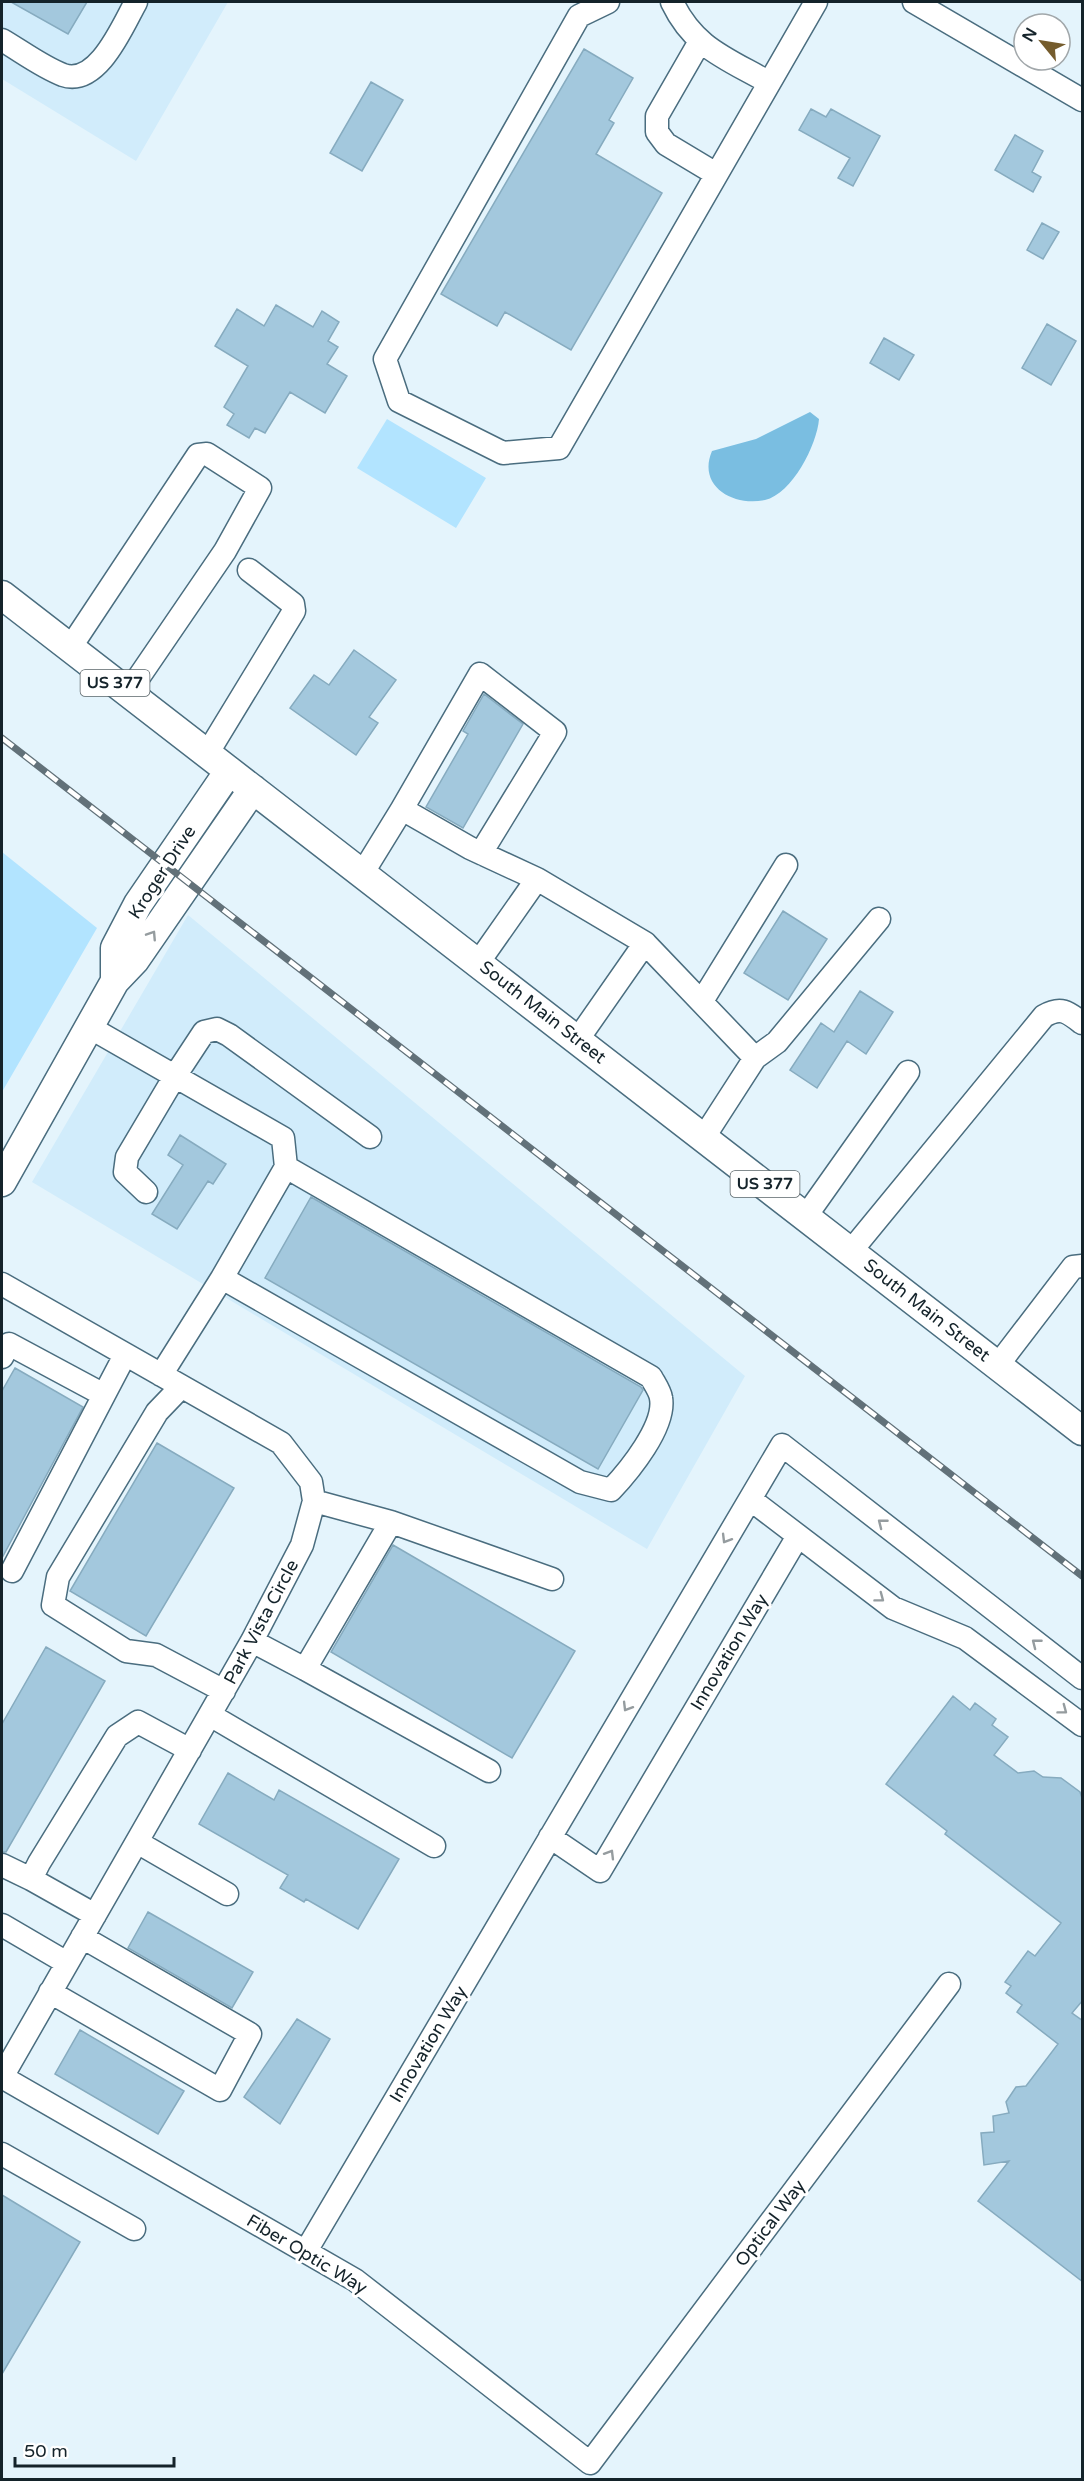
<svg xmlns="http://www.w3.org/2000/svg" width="1084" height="2481" font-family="'Varela Round',sans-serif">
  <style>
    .built { fill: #d1ecfb }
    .green { fill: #b2e4ff }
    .water { fill: #7abee1 }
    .building { fill: #a3c8dd; stroke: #86abbf; stroke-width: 1.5 }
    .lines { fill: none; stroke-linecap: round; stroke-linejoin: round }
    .minor-casing { stroke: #4a6d7f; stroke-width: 25 }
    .major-casing { stroke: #4a6d7f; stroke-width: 31 }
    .minor { stroke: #fff; stroke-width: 22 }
    .major { stroke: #fff; stroke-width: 28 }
    .rail-casing { stroke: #627179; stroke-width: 7 }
    .rail { stroke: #fff; stroke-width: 4.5; stroke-dasharray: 14; stroke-linecap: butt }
    .oneway { stroke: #959c9f }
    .labels { text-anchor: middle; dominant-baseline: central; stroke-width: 6; stroke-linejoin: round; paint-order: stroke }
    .shield { fill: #fff; stroke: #5a656a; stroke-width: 1.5 }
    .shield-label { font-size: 16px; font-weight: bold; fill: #14232a }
    .street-label { font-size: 18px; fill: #14232a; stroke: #fff }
  </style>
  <rect width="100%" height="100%" fill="#e4f4fc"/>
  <path class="built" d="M2,2h226l-92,159 -134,-82z
    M188,915l557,461 -98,173 -615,-367z"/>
  <path class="green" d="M387,419l99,59 -30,50 -99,-60z
    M2,852l95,76 -95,164z"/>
  <path class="water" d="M810,412l9,7c-2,26 -27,75 -54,81 -32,7 -68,-14 -53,-49l44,-12z"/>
  <path class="building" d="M11,2h76l-19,32z
    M584,49l49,29 -24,42 5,3 -18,31 66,39 -91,157 -66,-38 -8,14 -56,-32z
    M371,82l32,18 -41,71 -32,-18z
    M811,109l15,8 5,-8 49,27 -27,50 -15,-8 12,-20 -51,-28z
    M1015,135l28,16 -11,21 9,5 -8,15 -38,-22z
    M1042,223l17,9 -16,27 -16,-9z
    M276,305l37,22 9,-16 17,11 -11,19 10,6 -11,17 20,12 -22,37 -35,-21 -25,41 -10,-5 -6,10 -22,-13 7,-11 -10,-7 24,-41 -33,-20 22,-37 27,17z
    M1047,324l29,17 -25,44 -29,-17z
    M884,338l30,17 -15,25 -29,-17z
    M354,650l42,30 -27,37 9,6 -22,32 -66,-47 24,-33 15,10z
    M484,694l39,30 -60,104 -37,-21 42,-73 -5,-3z
    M783,911l44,28 -39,61 -44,-27z
    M860,991l33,21 -27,42 -19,-13 -30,47 -27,-18 31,-47 13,9z
    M180,1135l46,29 -13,20 -5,-3 -31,48 -25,-15 31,-49 -15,-10z
    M311,1197l330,190 2,3 -45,79 -333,-191z
    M15,1368l68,39 -81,151v-167z
    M157,1443l77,45 -88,148 -76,-45z
    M393,1545l182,106 -63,107 -181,-106z
    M46,1647l59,34 -99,171h-4v-128z
    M953,1696l17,14 5,-7 21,16 -4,6 16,12 -14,18 24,18 16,-2 9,6 18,1 19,14 3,9v199l-11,13 11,8v261l-105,-81 31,-40 -25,4 -3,-32 13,-1 -1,-16 16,-3 -3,-11 10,-15 10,-1 32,-42 -41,-32 5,-7 -16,-12 5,-7 -6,-4 23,-31 7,5 26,-33 -116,-89 2,-3 -61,-47z
    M228,1773l46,27 5,-10 120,69 -41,70 -52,-30 -2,3 -24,-14 8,-13 -89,-51z
    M148,1912l105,60 -21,36 -104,-60z
    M297,2019l33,20 -50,85 -36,-27z
    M80,2030l104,61 -26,43 -103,-60z
    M2,2195l78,47 -78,132z"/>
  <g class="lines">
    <defs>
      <path id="minor" d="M608,2l-29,14 -194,343 14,42 104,52 56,-5 257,-446
        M672,2c22,46 54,56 96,80
        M914,2l168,98
        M2,40c19,11 40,27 61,35 35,12 60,-50 73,-73
        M699,43l-42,73v16l9,12 50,30
        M70,648l128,-193 9,-1 53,34 -35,63 -97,142
        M207,754l87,-143 -1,-7 -44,-34
        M481,853l74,-121 -75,-58 -78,135 68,39 67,31
        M362,874l40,-65
        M478,963l59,-84 108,64
        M702,1001l84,-136
        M89,1027l194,111 3,29 365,210c3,6 9,14 10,21 5,28 -32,73 -50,92l-31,-8 -358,-204 -61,97
        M578,1039l67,-96 110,115 -51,79
        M755,1058l22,-16 102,-123
        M146,1192l-21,-20 2,-15 48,-81 29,-44 13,-3 12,6 141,102
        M806,1216l102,-144
        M851,1251l193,-235c17,-10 24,-4 38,7
        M222,1278l64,-111
        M2,1284l279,159 30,39 3,19 -12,44 -50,96 -250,436 353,203 235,183 359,-479
        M2,1357l7,-13 95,51 21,-40
        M998,1365l75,-98 9,-1
        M181,1387l-24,25 -99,165 -5,28 73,46 30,4 68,36
        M750,1499l143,109 72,30 117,87
        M314,1501l77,21 161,57
        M391,1522l-86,147 184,102
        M12,1571l92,-176
        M252,1641l53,28
        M210,1715l224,131
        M550,1837l50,34 198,-335
        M137,1842l90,52
        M2,1865l29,14
        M95,1915l-64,-36 8,-16 78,-127 21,-14 52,28
        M2,1925l65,38
        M50,1992l170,98 30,-56 -168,-97
        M2,2154l132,75
        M306,2251l476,-806 300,233"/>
      <path id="major" d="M2,595l1080,836
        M115,981v-33l23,-44 91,-133
        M2,1182l113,-201 20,-21 118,-171"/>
    </defs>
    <use href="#minor" class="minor-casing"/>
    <use href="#major" class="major-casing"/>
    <use href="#minor" class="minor"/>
    <use href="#major" class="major"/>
    <defs>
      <path id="rail" d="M2,738l1080,838"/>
    </defs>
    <use href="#rail" class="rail-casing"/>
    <use href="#rail" class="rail"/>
  </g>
  <defs><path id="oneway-chevron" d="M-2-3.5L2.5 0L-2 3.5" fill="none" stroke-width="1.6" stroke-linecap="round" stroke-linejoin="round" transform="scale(1.5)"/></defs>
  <g class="oneway">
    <use href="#oneway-chevron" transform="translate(152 935) rotate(-57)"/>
    <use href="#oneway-chevron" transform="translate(882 1523) rotate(-142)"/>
    <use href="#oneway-chevron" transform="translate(726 1539) rotate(121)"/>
    <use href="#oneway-chevron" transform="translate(880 1598) rotate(37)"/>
    <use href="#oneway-chevron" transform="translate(1036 1643) rotate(-142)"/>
    <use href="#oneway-chevron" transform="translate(627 1707) rotate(121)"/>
    <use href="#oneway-chevron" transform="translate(1063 1710) rotate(37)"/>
    <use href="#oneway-chevron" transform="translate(610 1854) rotate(-59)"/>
  </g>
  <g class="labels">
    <g class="shield">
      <rect x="80.5" y="670" width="69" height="26" rx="4.5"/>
      <rect x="730.5" y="1171" width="69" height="26" rx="4.5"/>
    </g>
    <g class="shield-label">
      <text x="115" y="683">US 377</text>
      <text x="765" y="1184">US 377</text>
    </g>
    <g class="street-label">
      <text transform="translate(162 872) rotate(-57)">Kroger Drive</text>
      <text transform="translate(543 1012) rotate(38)">South Main Street</text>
      <text transform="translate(927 1310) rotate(38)">South Main Street</text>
      <text transform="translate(261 1622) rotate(-62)">Park Vista Circle</text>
      <text transform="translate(729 1652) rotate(-59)">Innovation Way</text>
      <text transform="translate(428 2044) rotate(-59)">Innovation Way</text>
      <text transform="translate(770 2223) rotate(-53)">Optical Way</text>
      <text transform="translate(307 2254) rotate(31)">Fiber Optic Way</text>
    </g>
  </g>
  <rect width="1084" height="2481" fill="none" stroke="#14232a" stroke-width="6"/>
  <g transform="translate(1042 42) rotate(300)"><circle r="28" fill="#ffffff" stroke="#a1a7aa" stroke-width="1.5"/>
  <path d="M0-4.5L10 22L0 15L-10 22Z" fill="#755c2d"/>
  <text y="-9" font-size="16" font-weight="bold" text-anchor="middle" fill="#14232a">N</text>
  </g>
  <path d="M15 2457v9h159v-9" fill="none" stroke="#14232a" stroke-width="3"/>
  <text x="24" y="2457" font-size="18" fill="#14232a" stroke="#ffffff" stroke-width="4.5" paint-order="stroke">50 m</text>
</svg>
